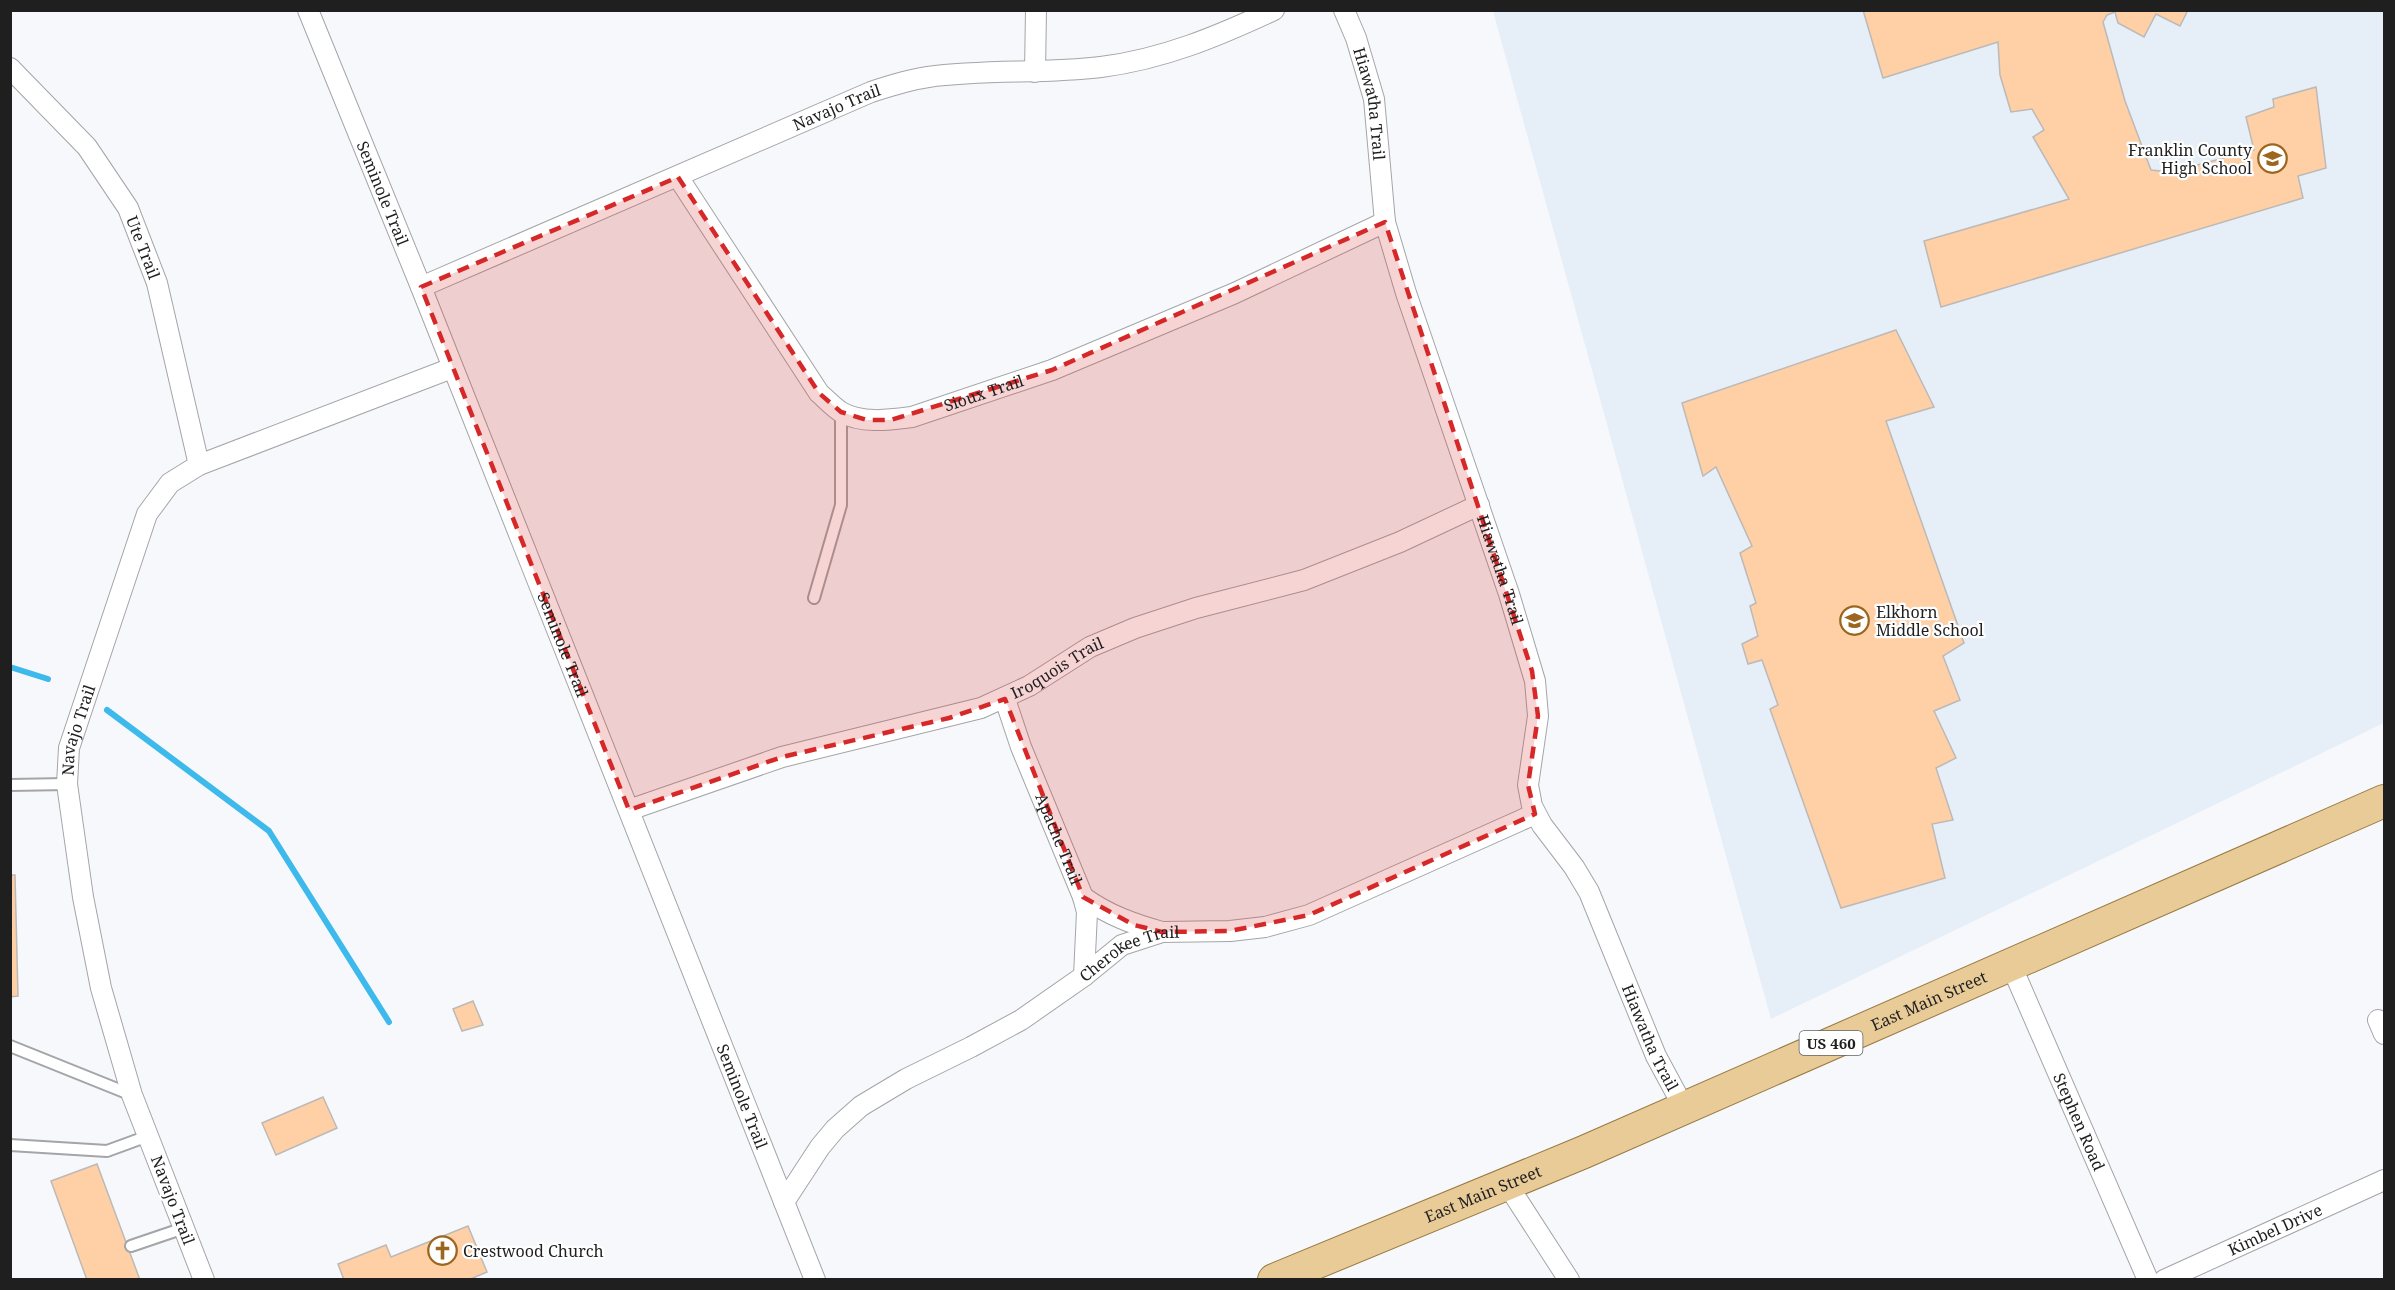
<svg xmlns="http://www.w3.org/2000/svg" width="2395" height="1290" font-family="'Noto Serif',serif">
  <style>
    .built { fill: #e6eef7 }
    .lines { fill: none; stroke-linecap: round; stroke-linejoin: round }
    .stream { stroke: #3db9eb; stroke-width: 6 }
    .building { fill: #ffd0a6; stroke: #bcb9b7; stroke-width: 1.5 }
    .lane-casing { stroke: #a3a5a8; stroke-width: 14 }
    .street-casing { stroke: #a3a5a8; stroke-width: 22 }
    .primary-casing { stroke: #987840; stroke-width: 34 }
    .lane { stroke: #fff; stroke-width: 10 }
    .street { stroke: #fff; stroke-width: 20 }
    .primary { stroke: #e8cb97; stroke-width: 32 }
    .marked { fill: #d62828; fill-opacity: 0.2; stroke: #d62828; stroke-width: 4.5; stroke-dasharray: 12 8; stroke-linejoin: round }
    .labels { text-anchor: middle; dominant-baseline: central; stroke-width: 4.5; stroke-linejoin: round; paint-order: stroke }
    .shield { fill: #fff; stroke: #626263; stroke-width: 1.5 }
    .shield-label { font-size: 15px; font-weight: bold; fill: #1f1f20 }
    .street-label { font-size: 16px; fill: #1f1f20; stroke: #fff }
    .poi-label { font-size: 16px; fill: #1f1f20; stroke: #fff; text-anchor: start }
  </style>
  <rect width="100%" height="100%" fill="#f6f8fb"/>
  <path class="built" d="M1493,11h891v712l-613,296z"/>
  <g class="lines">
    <path class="stream" d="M10,667l38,12
      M107,710l162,121 120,191"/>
  </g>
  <path class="building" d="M1863,10h325l-8,16 -24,-12 -12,23 -26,-14 -3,-11 -8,3 -4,7 22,79 26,69 20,2 83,-22 -8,-33 28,-10 -1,-8 43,-12 10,81 -28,8 5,22 -362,109 -17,-66 145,-42 -36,-62 11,-7 -12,-21 -21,3 -11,-37 -2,-33 -115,36z
    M1896,330l38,77 -48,14 78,222 -21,13 17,44 -26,11 22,47 -20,10 17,52 -21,4 13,54 -104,30 -71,-199 8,-4 -16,-45 -14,4 -6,-20 16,-8 -8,-30 6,-3 -16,-50 12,-7 -36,-79 -13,9 -21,-73z
    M10,875h5l3,121 -8,1z
    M473,1001l10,24 -21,6 -9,-22z
    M323,1097l14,31 -61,27 -14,-32z
    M97,1164l43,116h-53l-36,-99z
    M468,1226l19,46 -19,8h-124l-6,-16 48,-19 5,12z"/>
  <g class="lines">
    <defs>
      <path id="lane" d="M814,598l27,-93v-93
        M10,785l57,-1
        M10,1046l122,49
        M10,1145l97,6 41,-15
        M131,1246l53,-18"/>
      <g id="street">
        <path id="s1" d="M308,10l113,277 394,993"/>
        <path id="s2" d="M1344,10l12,28 18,61 11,123 21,71 103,301 26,87 3,35 -10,69 4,21 10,19 32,42 15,25 67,164 28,52"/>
        <path id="s3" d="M10,68l77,79 41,61 29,75 42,182"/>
        <path d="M1035,72l1,-62"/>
        <path id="s4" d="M678,177l141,216c7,6 14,14 22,19 21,12 48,8 71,5l140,-47 183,-77 150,-71"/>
        <path id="s5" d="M421,287l450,-195c18,-6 37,-12 57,-15 57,-8 116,-3 173,-10 63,-8 117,-31 173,-57"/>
        <path id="s6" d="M1005,699l16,48 62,150c25,18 50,27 79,35"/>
        <path id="s7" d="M629,810l153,-53 199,-49 48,-22 61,-39 45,-19 61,-20 108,-28 96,-38 79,-37"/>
        <path d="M1083,897l4,15 -3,64"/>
        <path id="s8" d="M2011,965l137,315"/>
        <path d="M2378,1020l6,14"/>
        <path d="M1507,1184l62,96"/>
        <path id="s9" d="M784,1202l36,-55 15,-18 26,-23 45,-27 65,-32 50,-27 63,-44 38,-31 40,-13 68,-1 35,-4 44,-12 226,-101"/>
        <path id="s10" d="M204,1280l-72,-185 -31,-107 -18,-91 -16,-113 2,-36 78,-234 23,-31 29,-18 253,-97"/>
        <path id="s11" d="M2164,1280l220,-100"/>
      </g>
      <g id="primary">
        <path id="s12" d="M1274,1280l310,-128 800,-351"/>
      </g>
    </defs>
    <use href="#lane" class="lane-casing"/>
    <use href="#street" class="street-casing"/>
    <use href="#primary" class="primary-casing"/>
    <use href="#lane" class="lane"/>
    <use href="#street" class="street"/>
    <use href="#primary" class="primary"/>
  </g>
  <path class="marked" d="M678,177l141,216 22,19 26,8h24l161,-50 333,-148 147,449 6,45 -10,69 7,29 -226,101 -79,16 -68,1 -28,-7 -51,-28 -78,-198 -56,19 -167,39 -153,53 -208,-523z"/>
  <defs>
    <symbol id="school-ring" viewBox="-11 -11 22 22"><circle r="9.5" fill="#fff" stroke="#9b671e" stroke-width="1.5"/><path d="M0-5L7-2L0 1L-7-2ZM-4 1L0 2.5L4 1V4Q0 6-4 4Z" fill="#9b671e"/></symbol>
    <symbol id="church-ring" viewBox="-11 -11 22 22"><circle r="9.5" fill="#fff" stroke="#9b671e" stroke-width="1.5"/><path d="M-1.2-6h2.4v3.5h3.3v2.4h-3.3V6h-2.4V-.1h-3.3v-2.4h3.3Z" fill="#9b671e"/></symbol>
  </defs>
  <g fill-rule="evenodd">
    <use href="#school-ring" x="2256" y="142" width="33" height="33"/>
    <use href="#school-ring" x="1838" y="604" width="33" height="33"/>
    <use href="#church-ring" x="426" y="1234" width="33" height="33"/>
  </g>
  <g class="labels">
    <rect class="shield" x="1799.5" y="1031" width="63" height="24" rx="4.5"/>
    <g class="shield-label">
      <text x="1831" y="1043">US 460</text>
    </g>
    <g class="street-label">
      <text stroke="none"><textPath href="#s2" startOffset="98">Hiawatha Trail</textPath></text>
      <text stroke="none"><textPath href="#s5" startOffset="453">Navajo Trail</textPath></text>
      <text stroke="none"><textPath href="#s1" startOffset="198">Seminole Trail</textPath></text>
      <text stroke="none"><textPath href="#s3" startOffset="226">Ute Trail</textPath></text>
      <text stroke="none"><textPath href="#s4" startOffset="435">Sioux Trail</textPath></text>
      <text stroke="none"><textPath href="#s2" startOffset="584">Hiawatha Trail</textPath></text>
      <text stroke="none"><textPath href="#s1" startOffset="684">Seminole Trail</textPath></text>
      <text stroke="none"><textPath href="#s7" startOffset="453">Iroquois Trail</textPath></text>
      <text stroke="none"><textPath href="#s10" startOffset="572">Navajo Trail</textPath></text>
      <text stroke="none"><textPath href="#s6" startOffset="150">Apache Trail</textPath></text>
      <text stroke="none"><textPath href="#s9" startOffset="435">Cherokee Trail</textPath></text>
      <text stroke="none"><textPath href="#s12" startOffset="712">East Main Street</textPath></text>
      <text stroke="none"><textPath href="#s2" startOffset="1088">Hiawatha Trail</textPath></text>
      <text stroke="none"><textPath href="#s1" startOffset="1170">Seminole Trail</textPath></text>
      <text stroke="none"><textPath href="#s8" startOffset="171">Stephen Road</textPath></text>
      <text stroke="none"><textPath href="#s12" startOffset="226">East Main Street</textPath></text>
      <text transform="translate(173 1200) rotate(69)">Navajo Trail</text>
      <text stroke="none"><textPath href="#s11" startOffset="122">Kimbel Drive</textPath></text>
    </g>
    <g class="poi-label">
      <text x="2252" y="150" text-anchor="end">Franklin County<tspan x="2252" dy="18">High School</tspan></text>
      <text x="1876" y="612">Elkhorn<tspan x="1876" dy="18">Middle School</tspan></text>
      <text x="463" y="1251">Crestwood Church</text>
    </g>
  </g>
  <rect width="2395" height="1290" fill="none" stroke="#1f1f20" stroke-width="24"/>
</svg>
